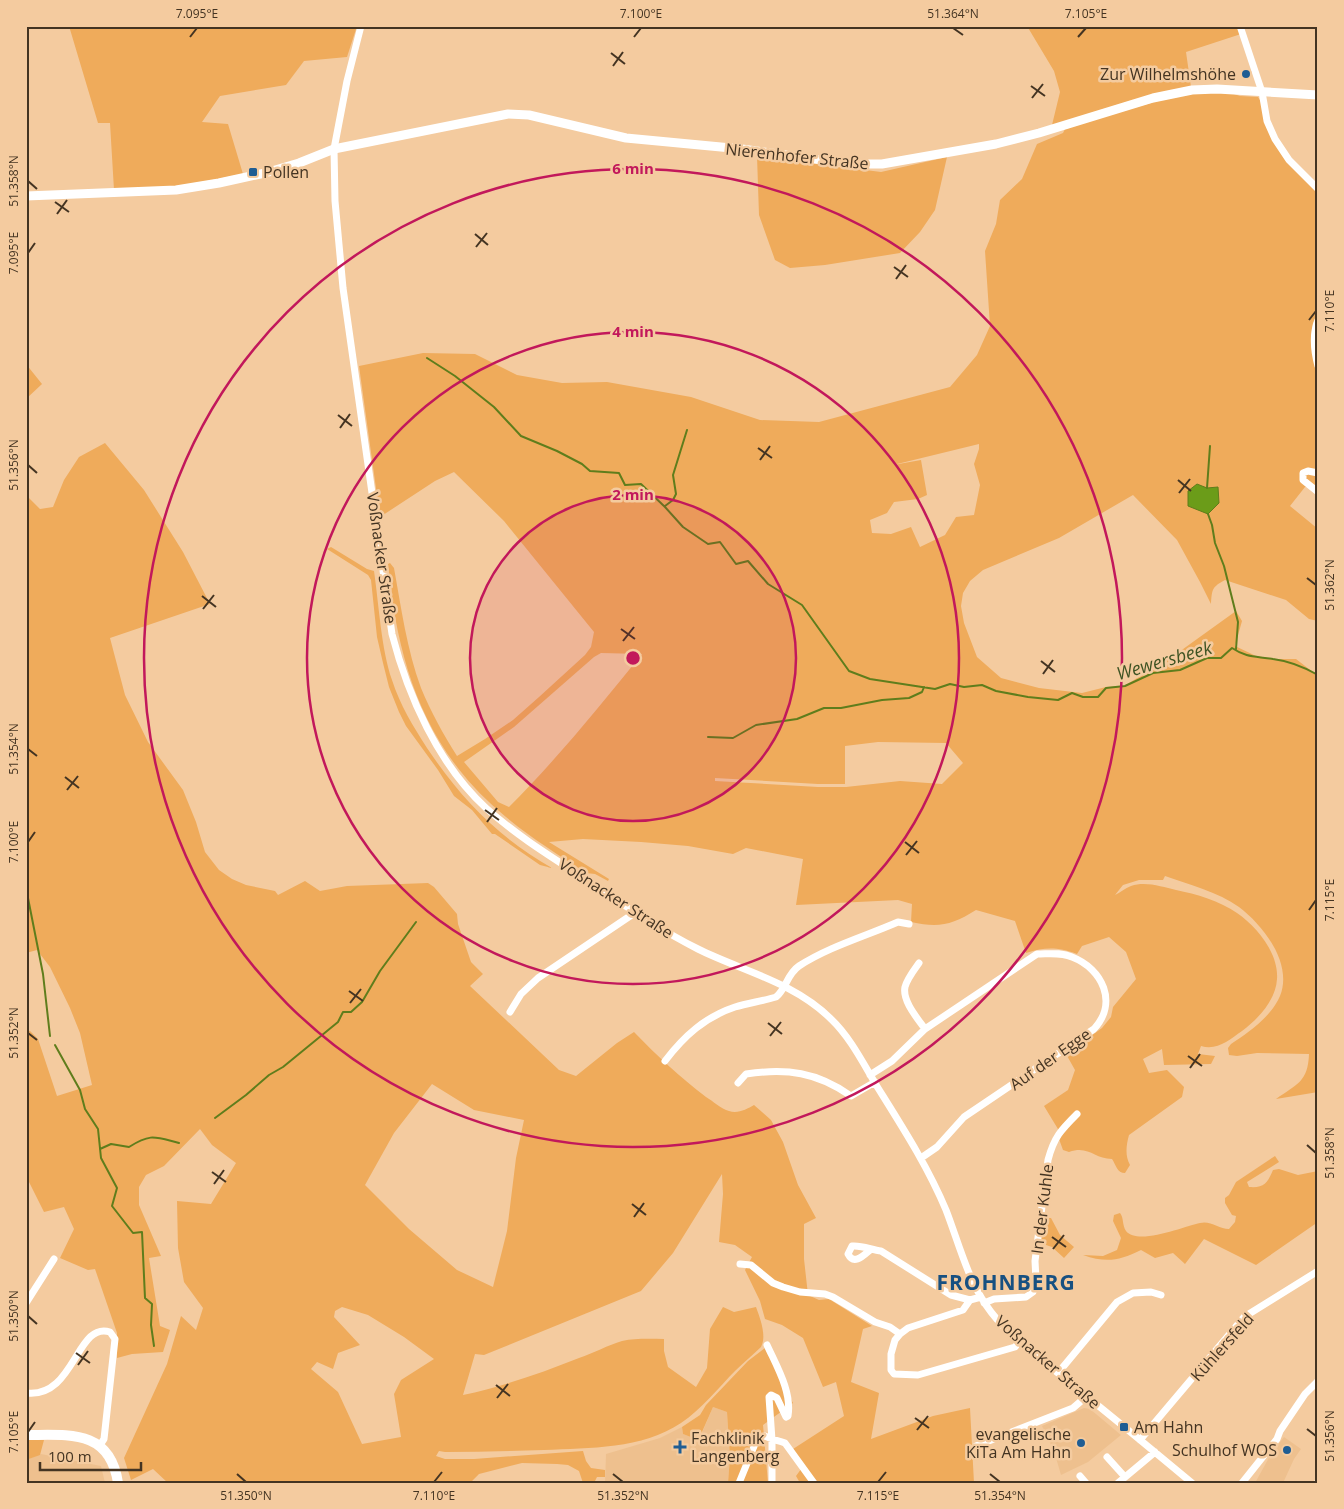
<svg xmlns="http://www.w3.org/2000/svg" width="1344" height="1509" font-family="'Open Sans',sans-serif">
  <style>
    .built { fill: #eec08e }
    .green { fill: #efab5b; fill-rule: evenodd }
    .water { fill: #6b9c19; stroke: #5f7d1c }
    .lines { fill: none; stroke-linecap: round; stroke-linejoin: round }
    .stream { stroke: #5f7d1c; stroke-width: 2 }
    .minor { stroke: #fff; stroke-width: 7 }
    .tertiary { stroke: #fff; stroke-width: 9 }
    .secondary { stroke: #fff; stroke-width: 10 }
    .ticks { fill: none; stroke: #443422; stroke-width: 2 }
    .ring { fill: none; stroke: #c2185b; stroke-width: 2.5 }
    .poi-dot { fill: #1f5d93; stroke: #f4cb9f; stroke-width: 2 }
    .labels { text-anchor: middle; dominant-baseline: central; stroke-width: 5; stroke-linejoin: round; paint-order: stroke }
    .poi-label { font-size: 16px; fill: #443422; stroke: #f4cb9f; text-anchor: end }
    .street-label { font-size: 16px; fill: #443422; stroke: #f4cb9f }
    .water-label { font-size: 18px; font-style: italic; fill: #3e5323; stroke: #f4cb9f }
    .district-label { font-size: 21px; font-weight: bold; letter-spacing: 1px; fill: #175081; stroke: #f4cb9f }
    .centre { fill: #c2185b; stroke: #f4cb9f; stroke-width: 2.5 }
    .ring-label { font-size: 15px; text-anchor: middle; font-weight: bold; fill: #c2185b; stroke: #f4cb9f; stroke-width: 5; stroke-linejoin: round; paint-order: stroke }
    .neatline { fill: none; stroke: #443422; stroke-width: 2 }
    .ticks-label { font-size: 12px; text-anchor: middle; fill: #443422 }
  </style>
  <rect width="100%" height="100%" fill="#f4cb9f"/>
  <path class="built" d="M713,1407l14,5 3,45 -2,26h-123l1,-29 54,-16 22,-11 1,7 13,5 6,-6z
    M1084,1408l6,1 31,26 -33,27 -27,13 -7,-24 -12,-25z
    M1284,1437l17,12 -7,10 -11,24h-28l16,-29z
    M41,1454l60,12 4,17h-79v-23z"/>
  <path class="green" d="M69,26h288l-10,31 -43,4 -18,24 -66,11 -18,26 26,2 15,50 -67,13 -62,3 -4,-67h-12z
    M1027,26h211l3,8 -55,18 5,35 -139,38 8,-33 -6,-21z
    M1225,91l15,5 18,1 4,6 11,38 45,50v122l-5,10 -2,12 1,17 6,22v110l-13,3 -15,19 28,23v92l-9,-2 -23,-19 -61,-20c-13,7 -13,9 -14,24l-11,-22 -23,-42 -44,-45 -74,43 -76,32 -13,11 -7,12 -2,13 3,17 13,34 24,21 38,10 43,5 24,-6 18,-1 48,-29 64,-46 6,10 -7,25 21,10 20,3h20l22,17v416l-42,7c21,-15 32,-17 33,-45l-52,-1 -20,3 -8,-1 -1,-7 3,-4c18,-12 40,-27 49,-48 13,-32 -16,-70 -41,-89 -21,-15 -49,-22 -74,-31l-2,4h-24l-16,5 -8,10c5,-2 10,-7 16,-9 15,-5 31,1 45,4 20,4 44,11 61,23 19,13 42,40 40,66 -1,21 -19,40 -35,52 -13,9 -25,20 -41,15l-3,8 17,2 -4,8 -47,1 -2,-16 -19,10 6,14 18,-3 17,17 -2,10 -53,38c-3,11 -4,21 1,30l-5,8c-8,0 -9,-8 -13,-14 -18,0 -23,-14 -43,-7l-6,-2 -4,-11 2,-5 -17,-28 24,-16 7,-20 -9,-16 36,-26 9,-11 2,-10 23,-28 -10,-27 -17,-15 -27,9 -5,8c-20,-7 -31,-7 -51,-1l-11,-32 -39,-11c-24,15 -37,18 -65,12l1,-18 -14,-4 -102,5 7,-46 -57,-11 -13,6 -45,-8 -47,-4 -58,-3 -34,3 60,37 -1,2 -13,-7 -9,-1c-30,-20 -60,-38 -87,-62 -76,-65 -102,-151 -111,-247l2,-1 4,5c7,39 13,82 27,120 10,24 22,46 36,68l28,-17 28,-19 26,-23 46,-42 6,-8 3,-15 -90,-111 -50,-49 -19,9 -55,36 -21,-151 64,-13 52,1 42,21 45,8 45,-1 84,15 69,23 59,2 131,-35 27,-32 13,-29 -5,-75 11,-27 4,-24 22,-21 15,-35 26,-11 3,-6 117,-33zM979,444v5l-5,15 6,21 -6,30 -18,2 -11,18 -25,12 -9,-20 -20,7 -19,-1 -2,-13 17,-7 7,-11 24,-3 9,-4 -6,-35 -28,5zM601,653l41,1c-43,53 -85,105 -133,153l-11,-5 -34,-40 50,-35 80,-70zM878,742l68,1 17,20 -21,21 -42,-3 -54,6h-28l-103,-6v-3l103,6h27v-38z
    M757,156l124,16 66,-15 -12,53 -15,22 -20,21 -75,12 -35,3 -15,-8 -16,-45z
    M26,364l16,20 -16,15z
    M105,443l39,47 39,62 27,52 -100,34 15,57 23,47 35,48 13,32 9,30 14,18 13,9 14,6 29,6 3,4 27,-14 15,10 27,-5 81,-3 6,4 23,27 1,10 13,38 12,12 -13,12 89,84 17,6 41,-33 17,-11c23,24 46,45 72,65 7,4 15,12 23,14 9,3 18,-2 25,-6l17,15 12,22 15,43 18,33 -12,6v35l4,36 11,5 10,-1 43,27 -9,3 -12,53 28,11 -8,46 62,-23 37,-8 4,75h-174l-4,-7 8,-11 -11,-16 51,-33 -8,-34 -13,5 -20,-49 -21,-13 -17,-6 -5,-18 -15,-31 7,-13 -17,-12 -16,-3 4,-48 -1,-20 -49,79 -32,38 -157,64 -9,-1 -12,41c39,-8 78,-22 116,-37 15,-5 29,-13 43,-17 14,-3 29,-2 42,-2v12l4,16 28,20 11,-19 3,-39 13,-22 11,5 22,-5c4,11 11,29 5,40 -8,8 -17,15 -25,23 -18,18 -34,39 -55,53 -39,26 -91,25 -137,27 -33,1 -66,2 -99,2l-6,-1 -3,5 9,3h29l109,-8 3,10 5,7 14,2v7h-8l-3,6h-11l-4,-12 -11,-6 -11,-1 -35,-1 -43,11 -9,9h-302l-15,-14 -22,11 -7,-22 43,-94 14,-48 15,14 7,-22 -19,-26 -6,-34 -1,-47 34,3 25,-41 -24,-18 -12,-16 -36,37 -18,9 -7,12v18l22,51 -12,2 11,68 10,4 -7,22 -31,2 -15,4v-25l-22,-64 -7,1 -28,-12 14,-29 -10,-22 -20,5 -18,-36v-146l4,1 8,8 19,57 35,-11 -12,-52 -10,-25 -20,-41 -13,-17 -11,3v-458l14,14 13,-2 11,-27 15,-23zM432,1084l42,26 50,10 -8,38 -9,73 -14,56 -36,-17 -48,-41 -44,-44 29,-52zM342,1307l26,8 36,22 30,22 -33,21 -7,14 7,43 -39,7 -24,-52 -27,-23 6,-7 16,7 5,-16 22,-8 -26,-28 1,-6z
    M331,547l36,22 7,2c5,34 7,77 18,109 8,25 21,46 35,68 35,52 71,89 125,120l-12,-3 -45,-31h-3l-20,-24 -18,-14 -16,-26 -32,-44 -7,-14 -10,-25 -6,-24 -6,-26 -6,-57 -3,-5 -41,-26z
    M1275,1156l4,6 -32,20 2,5c15,1 18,-3 24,-17l6,-1 19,6 20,-4v51l-62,43 -52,-26 -19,25 -12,-11 -18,5 -14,-8c-22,11 -35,13 -58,5l20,1 14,-6 4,-12 -8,-17 1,-6 6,-2c4,5 2,12 6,18 12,15 59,-5 74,-8 10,-3 19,6 29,6l6,-7 1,-6 -4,-1 -7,-12v-5l4,-3 7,-13z
    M1043,1218h8l9,17 14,12 -10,11 -12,-11 -12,-4z
    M765,1348l28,55 -30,22 5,58h-40l2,-26 -3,-45 -14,-5 -11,25 -6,7 -13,-5 -1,-7 18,-12 6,-10 42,-44z
    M26,1410l2,20 4,9 12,1 -4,15 -14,5z"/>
  <path class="water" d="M1197,484l10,4 11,-1 1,16 -11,11 -20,-8v-15z"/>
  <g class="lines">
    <path class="stream" d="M427,358l28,18 39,31 27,29 36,15 25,13 8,7 29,2 6,12 16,-1 24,23 18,20 25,17 12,-2 16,22 12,-3 20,23 34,21 47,66 21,8 65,10 15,-5 14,3 18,-2 14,6 32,6 30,3 14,-7 11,4h15l8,-9 19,-2 28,-13 27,-3 27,-12h14l11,-10c15,10 23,8 41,11 16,2 31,8 45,16
      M1207,488l3,-42
      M665,506l8,-6 3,-6 -3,-19 14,-45
      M1208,514l4,11 3,18 9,23 14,56 -2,27
      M708,737l25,1 23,-13 41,-6 27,-11h17l41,-8 27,-2 13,-6 2,-5
      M26,888l17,86 7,62
      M55,1045l25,45 5,19 13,20 3,29 16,30 -5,18 21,27 9,-1 3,66 7,6 -1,21 3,21
      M215,1118l31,-23 23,-20 14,-8 55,-45 5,-10h8l11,-10 18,-31 36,-49
      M100,1149l11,-5 18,3c22,-14 26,-10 50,-4"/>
    <path class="minor" d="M361,26l-14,55 -13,68 1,52 8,87 49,346c16,62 46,130 94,174 30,27 64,48 98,70 37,25 74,51 114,71 44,22 96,33 133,70 20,19 33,46 47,69 25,40 50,79 68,122 12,31 21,67 40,95 20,30 52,51 79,74 43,34 85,69 127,104
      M1240,26l22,66 5,29 8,18 14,21 29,29
      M1318,320c-6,15 -4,31 0,46
      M1318,473l-10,-2 -5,2v7l15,12
      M919,963c-5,7 -12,16 -14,24 -3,14 13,32 20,42
      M510,1012l11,-18 17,-16 98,-66
      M665,1061c19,-25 40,-44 70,-54 13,-4 28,-6 41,-10 10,-8 11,-23 23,-31 29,-19 67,-30 99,-44l11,2
      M870,1075l22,-14 33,-32 112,-75c12,0 24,-2 35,3 31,12 46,46 22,72l-130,88 -27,30 -16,11
      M738,1083l8,-9c41,-6 71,-2 105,22l24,-14
      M870,1250c-6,5 -16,16 -22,4l4,-8c10,-1 20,4 29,5l70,44 19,5
      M740,1264l11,1 22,18 10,4 17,5 25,2 8,3 42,25 15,5 10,7
      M981,1297l-11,3 -7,10 -55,18 -8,6 -5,6 -4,14v16l3,4 24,1 97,-28 5,-6
      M26,1303l28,-44
      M984,1303l10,-4 32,-2 7,-5 3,-12 -1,-19 13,-101c6,-23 13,-30 29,-46
      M767,1345c10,22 25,47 21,71l-2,1 -9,-19 -6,-3 -2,2 3,43v43
      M1058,1373l59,-71 16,-9 18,-1 10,3
      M26,1393c49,6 50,-72 84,-61l5,7 -11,100 -4,6
      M1140,1440l104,-123 74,-46
      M976,1446l97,-38 14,-12
      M1107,1457l18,20
      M1080,1476l6,7
      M739,1483l18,-44 8,-3c7,4 13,4 20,7l29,40
      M1118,1483l37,-31
      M1242,1483l35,-44 3,-8 25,-37 13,-13
      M1317,1483l1,-1"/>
    <path class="tertiary" d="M26,196l150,-6 43,-7 46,-10 34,-10 35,-14 174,-35 21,1 97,23 116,11 109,15h31l114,-20 43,-11 114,-35 39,-8 25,-1 101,6"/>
    <path class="secondary" d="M26,1435c43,0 84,-6 92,48"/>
  </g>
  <path class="ticks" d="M953,28l10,7M190,37l7,-9M634,37l7,-9M1078,37l8,-9M611,53l14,11M613,66l10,-14M1031,86l14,10M1032,98l11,-14M28,181l9,8M55,202l14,10M57,214l10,-14M475,234l13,11M476,247l11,-14M28,253l7,-10M894,267l14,10M896,279l10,-14M1309,320l7,-9M338,415l14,11M340,428l10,-14M758,448l14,10M760,460l10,-14M28,465l9,8M1178,480l13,11M1179,493l11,-14M1307,578l9,7M202,596l14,11M203,609l11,-14M621,629l14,10M623,641l11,-14M1041,661l14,11M1043,674l10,-14M28,749l9,7M65,777l14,11M67,790l11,-14M485,810l14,10M487,822l10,-14M28,842l7,-10M905,842l14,11M906,855l11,-14M1309,910l7,-10M349,991l14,10M350,1003l11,-14M768,1023l14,11M28,1033l9,7M770,1036l11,-14M1188,1056l14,10M1190,1068l10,-14M1307,1145l9,8M212,1172l14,10M214,1184l10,-14M632,1204l14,11M634,1217l10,-14M1052,1237l14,10M1053,1249l11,-14M28,1316l9,8M76,1353l14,10M78,1365l10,-14M496,1385l14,11M497,1398l11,-14M915,1418l14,10M1307,1429l9,7M917,1430l11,-14M28,1432l7,-10M237,1474l9,8M613,1474l10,8M990,1474l10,8M434,1482l8,-10M878,1482l8,-10"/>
  <circle cx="633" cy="658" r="163" fill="#c2185b" fill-opacity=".12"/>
  <g class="ring">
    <circle cx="633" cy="658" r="163"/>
    <circle cx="633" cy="658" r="326"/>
    <circle cx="633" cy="658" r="489"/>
  </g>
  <g class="poi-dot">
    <circle cx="1246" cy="74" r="5"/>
    <rect x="248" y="167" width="10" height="10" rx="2.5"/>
    <rect x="1119" y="1422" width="10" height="10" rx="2.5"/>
    <circle cx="1081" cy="1443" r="5"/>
    <path d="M677.5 1439.5h5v5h5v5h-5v5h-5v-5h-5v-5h5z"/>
    <circle cx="1287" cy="1450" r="5"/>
  </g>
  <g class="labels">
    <g class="poi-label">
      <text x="1236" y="74">Zur Wilhelmshöhe</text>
      <text x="263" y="172" text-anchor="start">Pollen</text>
      <text x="1134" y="1427" text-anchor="start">Am Hahn</text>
      <text x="1071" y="1434">evangelische<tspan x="1071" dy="18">KiTa Am Hahn</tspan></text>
      <text x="691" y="1438" text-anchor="start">Fachklinik<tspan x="691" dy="18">Langenberg</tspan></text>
      <text x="1277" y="1450">Schulhof WOS</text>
    </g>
    <g class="street-label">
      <text transform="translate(797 156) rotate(6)">Nierenhofer Straße</text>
      <text transform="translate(382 558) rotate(82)">Voßnacker Straße</text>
      <text transform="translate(616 898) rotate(33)">Voßnacker Straße</text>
      <text transform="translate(1050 1059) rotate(-35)">Auf der Egge</text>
      <text transform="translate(1042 1209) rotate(-83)">In der Kuhle</text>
      <text transform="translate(1222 1347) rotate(-48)">Kühlersfeld</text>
      <text transform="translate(1048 1362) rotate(41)">Voßnacker Straße</text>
    </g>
    <g class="water-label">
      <text transform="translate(1164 660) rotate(-16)">Wewersbeek</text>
    </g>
    <g class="district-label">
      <text x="1006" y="1282">FROHNBERG</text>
    </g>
  </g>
  <circle cx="633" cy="658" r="8" class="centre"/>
  <g class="ring-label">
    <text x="633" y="174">6 min</text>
    <text x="633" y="337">4 min</text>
    <text x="633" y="500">2 min</text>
  </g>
  <rect width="1344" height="1509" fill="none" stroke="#f4cb9f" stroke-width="55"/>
  <path d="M40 1462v8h101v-8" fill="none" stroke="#443422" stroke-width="2.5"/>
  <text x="48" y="1462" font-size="15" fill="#443422" stroke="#f4cb9f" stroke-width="4" paint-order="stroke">100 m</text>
  <rect x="28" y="28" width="1288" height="1454" class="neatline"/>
  <g class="ticks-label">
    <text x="197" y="18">7.095°E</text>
    <text x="641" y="18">7.100°E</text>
    <text x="953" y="18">51.364°N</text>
    <text x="1086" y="18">7.105°E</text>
    <text transform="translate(14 181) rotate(-90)" y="4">51.358°N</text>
    <text transform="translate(14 253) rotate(-90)" y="4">7.095°E</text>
    <text transform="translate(1330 311) rotate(-90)" y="4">7.110°E</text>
    <text transform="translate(14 465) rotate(-90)" y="4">51.356°N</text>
    <text transform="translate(1330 585) rotate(-90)" y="4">51.362°N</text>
    <text transform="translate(14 749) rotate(-90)" y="4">51.354°N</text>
    <text transform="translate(14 842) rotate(-90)" y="4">7.100°E</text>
    <text transform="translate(1330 900) rotate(-90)" y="4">7.115°E</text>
    <text transform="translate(14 1033) rotate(-90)" y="4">51.352°N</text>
    <text transform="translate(1330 1153) rotate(-90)" y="4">51.358°N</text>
    <text transform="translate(14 1316) rotate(-90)" y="4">51.350°N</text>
    <text transform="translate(14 1432) rotate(-90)" y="4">7.105°E</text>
    <text transform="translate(1330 1436) rotate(-90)" y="4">51.356°N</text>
    <text x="246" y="1500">51.350°N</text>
    <text x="434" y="1500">7.110°E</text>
    <text x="623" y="1500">51.352°N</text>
    <text x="878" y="1500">7.115°E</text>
    <text x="1000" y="1500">51.354°N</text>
  </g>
</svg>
